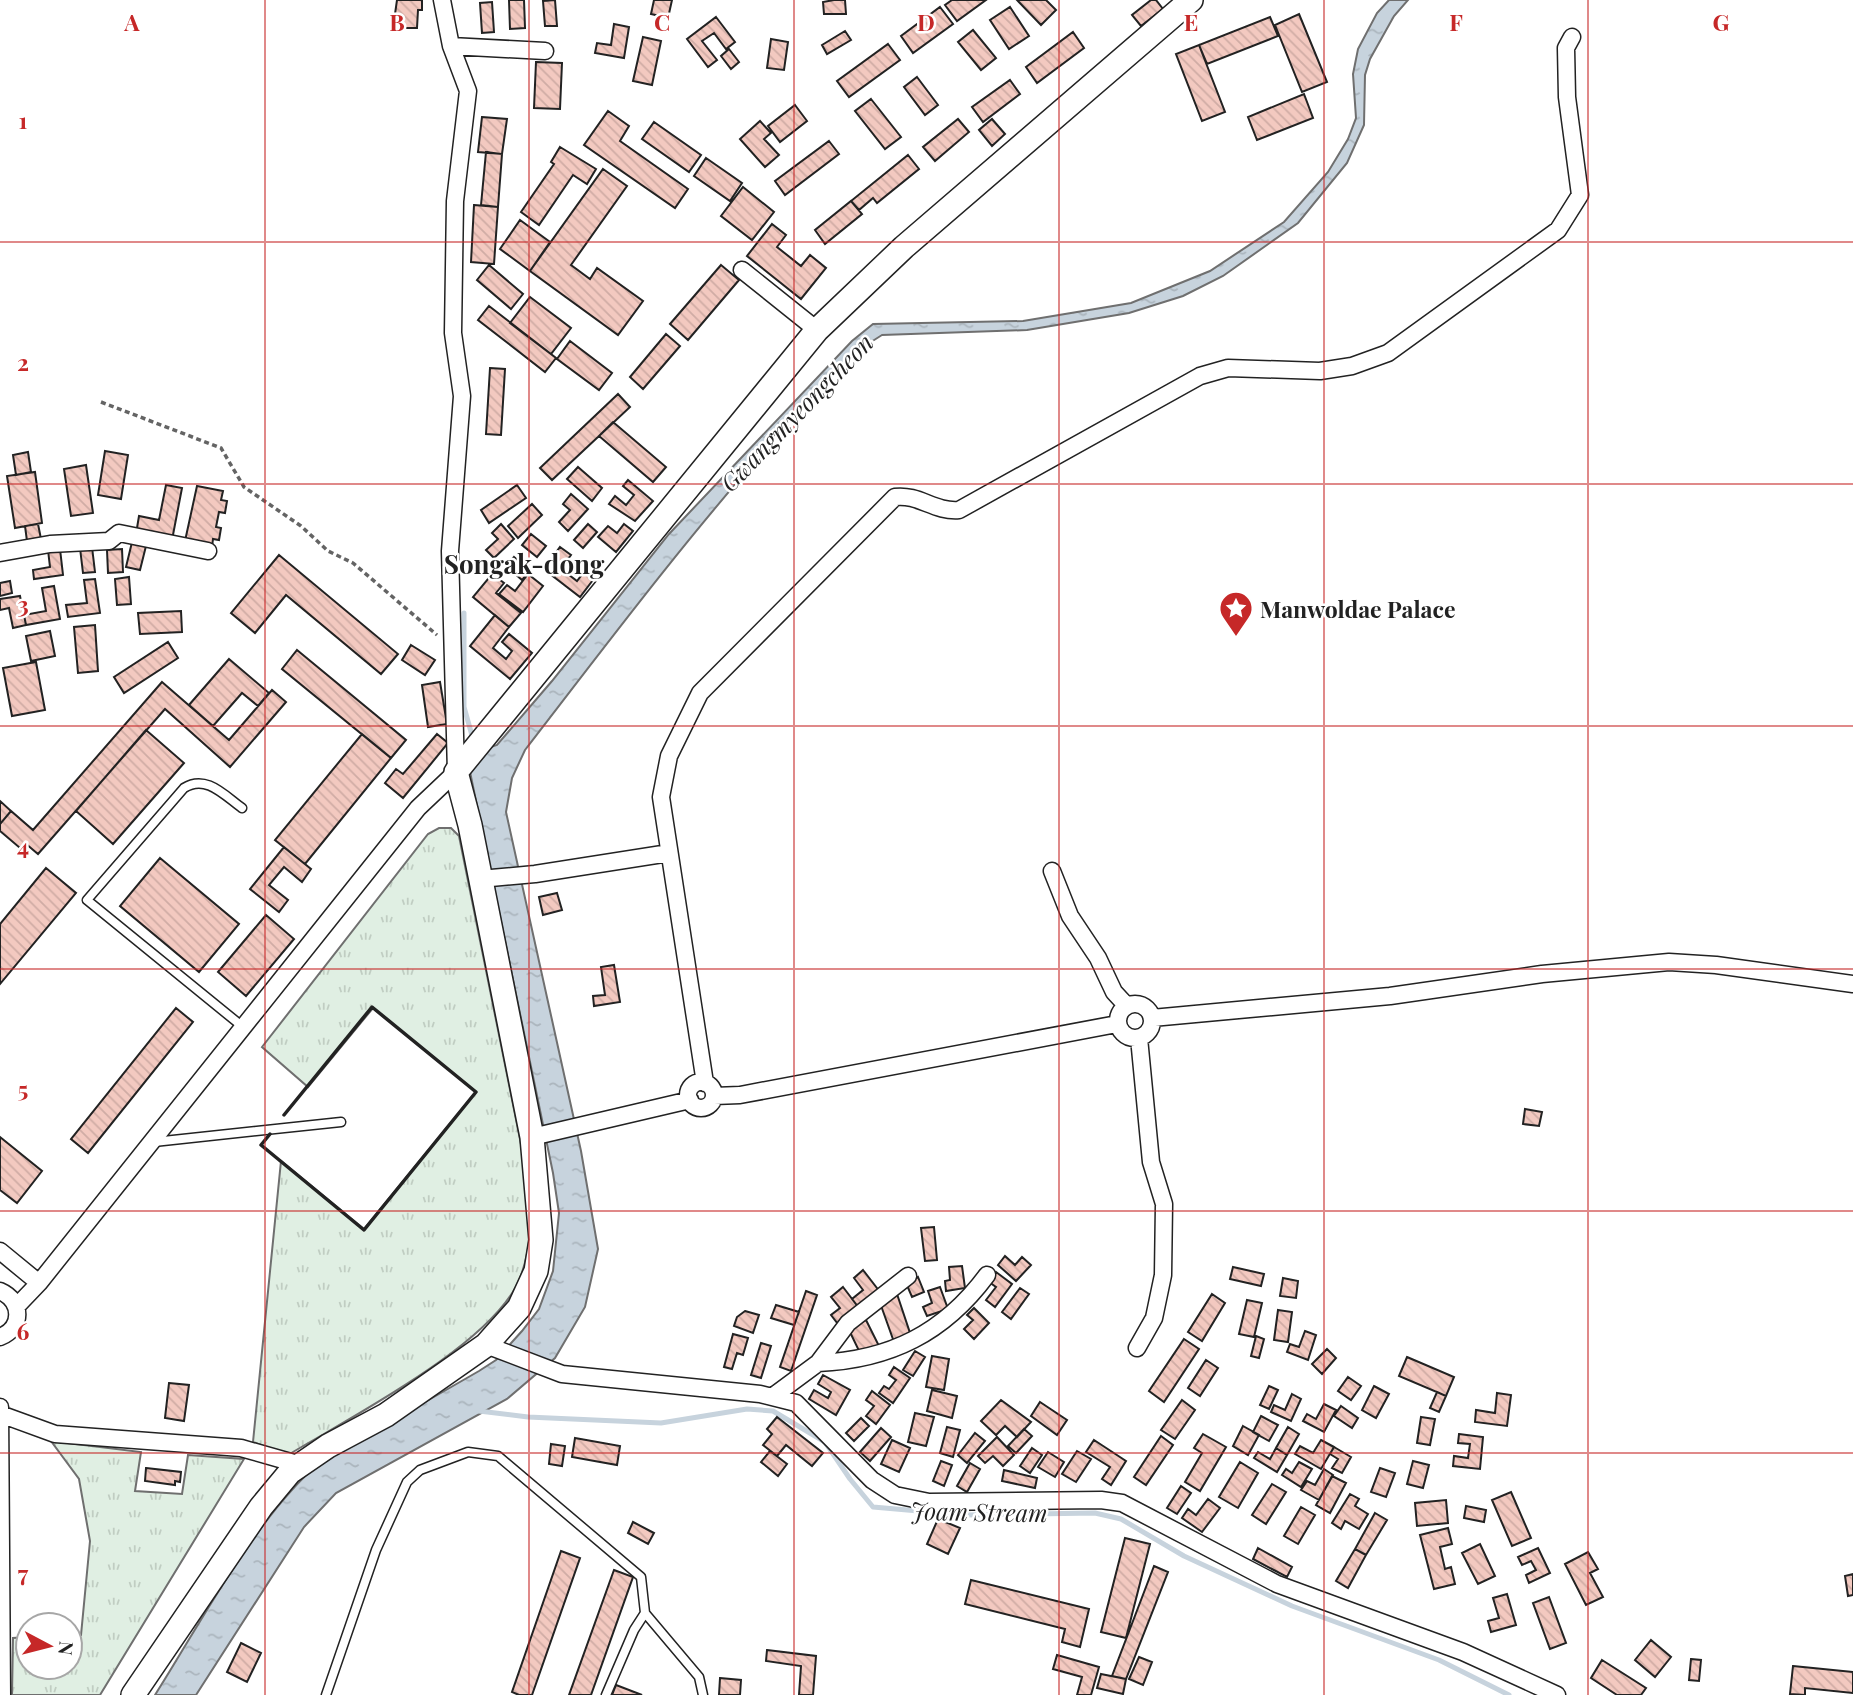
<svg xmlns="http://www.w3.org/2000/svg" width="1853" height="1695" font-family="'Playfair Display',serif">
  <style>
    .grass { fill: url(#grass-tufts); stroke: #6f6f6f; stroke-width: 2 }
    .water { fill: url(#water-ripples); stroke: #6f6f6f; stroke-width: 2 }
    .lines { fill: none; stroke-linecap: round; stroke-linejoin: round }
    .stream { stroke: #c7d3dd; stroke-width: 5 }
    .building { fill: url(#building-back-hatch); stroke: #222; stroke-width: 2 }
    .lane-casing { stroke: #222; stroke-width: 11 }
    .street-casing { stroke: #222; stroke-width: 19 }
    .secondary-casing { stroke: #222; stroke-width: 26 }
    .path { stroke: #646464; stroke-width: 3.5; stroke-dasharray: 5 3.5; stroke-linecap: butt }
    .lane { stroke: #fff; stroke-width: 8 }
    .street { stroke: #fff; stroke-width: 16 }
    .secondary { stroke: #fff; stroke-width: 23 }
    .wall { stroke: #222; stroke-width: 3.5 }
    .grid { fill: none; stroke: #c62828; stroke-width: 2; stroke-opacity: 0.55 }
    .labels { text-anchor: middle; dominant-baseline: central; stroke-width: 5; stroke-linejoin: round; paint-order: stroke }
    .poi-label { font-size: 23px; font-weight: bold; fill: #222; stroke: #fff; text-anchor: start }
    .water-label { font-size: 24px; font-style: italic; fill: #222; stroke: #fff }
    .quarter-label { font-size: 26px; font-weight: bold; fill: #222; stroke: #fff }
    .grid-label { font-size: 23px; text-anchor: middle; font-weight: bold; fill: #c62828; stroke: #fff; stroke-width: 5; stroke-linejoin: round; paint-order: stroke }
  </style>
  <defs>
    <pattern id="grass-tufts" width="24" height="20" patternUnits="userSpaceOnUse" patternTransform="scale(1.75)"><rect width="24" height="20" fill="#e0efe3"/><path d="M3 7l-1-3M5 7V3M7 7l1-3M15 17l-1-3M17 17v-4M19 17l1-3" fill="none" stroke="#c0cdc2"/></pattern>
    <pattern id="water-ripples" width="26" height="14" patternUnits="userSpaceOnUse" patternTransform="scale(1.75)"><rect width="26" height="14" fill="#c7d3dd"/><path d="M2 4q2-2 4 0t4 0M15 11q2-2 4 0t4 0" fill="none" stroke="#abb5bd"/></pattern>
    <pattern id="building-back-hatch" width="6" height="6" patternUnits="userSpaceOnUse" patternTransform="scale(1.75)"><rect width="6" height="6" fill="#f3c9c0"/><path d="M-1 5l2 2M0 0l6 6M5-1l2 2" fill="none" stroke="#d0aca5"/></pattern>
  </defs>
  <rect width="100%" height="100%" fill="#fff"/>
  <path class="grass" d="M439,828h12l8,8 73,363c-1,28 -2,53 -12,79 -26,66 -171,140 -232,177l-35,-13 28,-281 83,68 112,-137 -103,-84 -65,79 -46,-40 166,-213z
    M51,1441l90,11 -6,39 47,3 6,-39 56,4 -144,236h-88l1,-57 15,-1v30h42v-31l11,-1 9,-94 -11,-62z"/>
  <path class="water" d="M1389,0h19l-14,16 -24,43 -5,16 -1,50 -17,38 -49,60 -75,53 -40,20 -54,17 -102,17 -145,5c-43,25 -77,69 -110,107 -88,99 -166,203 -247,308l-13,28 -6,34 75,339 17,98 -13,58 -30,51 -48,41 -171,94 -32,34 -108,168h-41c47,-74 99,-175 164,-232l160,-92 17,-11 26,-29 17,-22 14,-38 6,-58 -6,-40 -84,-406 16,-18 12,-4 55,-64 117,-147 183,-193 21,-17 150,-3 108,-18 79,-32 74,-49 44,-50 20,-33 8,-21 -3,-44 5,-25 19,-36z"/>
  <g class="lines">
    <path class="stream" d="M464,613v94l9,32
      M479,1411l49,6 133,6 86,-14 26,2 52,31 25,37 23,28 91,8 131,-2 26,6 63,37 108,50 147,54 70,35"/>
  </g>
  <path class="building" d="M397,0h25v10h-4l-1,18h-24z
    M509,0h15l1,28 -15,1z
    M555,0l2,26h-12l-2,-25z
    M654,0h18l-4,18 -17,-4z
    M834,0h11l1,14h-22l-1,-12z
    M952,0h34l-29,21 -12,-16z
    M1017,0h29l10,10 -15,15z
    M1151,0h5l7,9 -22,17 -9,-11z
    M492,2l2,30 -12,1 -2,-30z
    M940,7l13,17 -40,29 -12,-17z
    M1010,7l19,29 -20,13 -19,-29z
    M1299,14l28,68 -25,10 -27,-67z
    M716,17l19,25 -9,7 -12,-16 -12,8 15,19 -9,7 -21,-28z
    M1270,17l8,19 -71,28 -8,-19z
    M614,24l15,3 -5,31 -29,-5 2,-10 14,2z
    M973,30l23,28 -15,12 -23,-28z
    M845,31l6,9 -24,14 -5,-9z
    M1073,32l11,16 -47,35 -11,-16z
    M643,37l18,4 -9,44 -19,-4z
    M771,39l17,3 -4,28 -17,-2z
    M888,44l12,16 -51,37 -12,-16z
    M1199,45l26,67 -23,9 -26,-67z
    M729,49l10,13 -8,7 -10,-13z
    M536,62l26,1 -2,46 -26,-1z
    M917,77l21,28 -13,10 -21,-28z
    M1010,80l10,14 -37,28 -11,-15z
    M1304,94l9,24 -56,22 -9,-23z
    M871,99l30,38 -16,12 -30,-38z
    M795,105l12,16 -27,21 -12,-16z
    M608,111l21,15 -9,15 68,48 -13,19 -91,-63z
    M482,117l25,2 -5,35 -24,-2z
    M958,119l11,13 -34,29 -12,-14z
    M992,119l13,15 -13,12 -13,-16z
    M760,121l11,12 -7,6 15,16 -14,12 -25,-28z
    M654,122l47,33 -12,17 -47,-33z
    M829,141l10,13 -54,41 -10,-14z
    M560,147l36,22 -9,15 -14,-9 -34,50 -18,-13 33,-48 -3,-2z
    M486,152l16,2 -4,53 -17,-2z
    M908,155l11,14 -42,34 -4,-5 -14,12 -8,-9z
    M706,158l36,25 -12,18 -36,-25z
    M603,169l24,17 -56,79 19,14 7,-11 46,33 -25,34 -88,-64z
    M743,187l31,25 -22,28 -31,-24z
    M851,201l11,13 -37,30 -10,-14z
    M474,205l24,2 -4,57 -23,-2z
    M520,220l30,22 -20,29 -30,-22z
    M772,224l14,11 -9,12 24,19 9,-11 16,13 -25,31 -54,-43z
    M489,265l34,29 -12,15 -34,-29z
    M721,265l18,15 -51,60 -18,-16z
    M530,297l41,31 -20,26 -41,-31z
    M489,306l67,52 -11,14 -67,-52z
    M666,334l14,12 -37,43 -13,-12z
    M570,341l42,32 -13,17 -42,-31z
    M490,368l15,1 -4,66 -15,-1z
    M618,394l12,13 -78,73 -12,-12z
    M613,422l53,45 -13,15 -54,-46z
    M105,451l23,4 -7,44 -23,-4z
    M28,452l3,20 -15,3 -3,-20z
    M86,465l7,48 -22,3 -7,-47z
    M578,467l24,21 -10,13 -25,-22z
    M35,472l7,51 -27,5 -8,-52z
    M628,480l25,21 -18,20 -26,-17 6,-8 11,9 8,-10 -11,-9z
    M166,485l16,3 -10,52 -36,-6 3,-18 20,4z
    M517,485l9,13 -37,25 -8,-13z
    M197,486l26,5 -2,9 6,1 -2,12 -6,-1 -3,15 5,1 -2,12 -6,-1 -1,8 -27,-6z
    M571,494l17,15 -20,22 -9,-9 11,-12 -7,-6z
    M532,504l10,11 -24,23 -10,-12z
    M38,524l3,15 -14,2 -2,-15z
    M501,524l13,15 -20,19 -8,-8 12,-11 -6,-6z
    M588,524l9,8 -14,16 -9,-8z
    M624,524l9,7 -17,21 -18,-15 10,-11 9,7z
    M531,534l15,12 -9,11 -15,-12z
    M133,538l14,4 -7,28 -14,-3z
    M92,547l3,25 -12,1 -3,-25z
    M560,547l11,8 -17,22 -10,-8z
    M60,549l3,26 -29,4 -1,-9 17,-3 -2,-17z
    M122,549l1,23 -15,1 -1,-23z
    M279,555l119,99 -17,20 -95,-79 -31,38 -24,-20z
    M514,557l16,13 -8,10 -16,-14z
    M560,568l17,13 10,-13 9,8 -16,21 -26,-20z
    M492,574l12,9 -8,10 25,20 -12,14 -36,-30z
    M528,574l15,12 -20,26 -24,-18 8,-9 8,6z
    M129,577l2,27 -14,1 -2,-26z
    M95,579l5,34 -32,4 -2,-12 21,-2 -3,-23z
    M10,581l2,12 -12,3v-13z
    M54,586l6,33 -34,6 -2,-10 22,-4 -4,-23z
    M20,596l6,29 -13,3 -4,-20 -9,2v-11z
    M181,611l1,21 -42,2 -2,-21z
    M495,615l14,12 -16,21 13,11 6,-8 -10,-9 7,-8 23,19 -22,26 -40,-33z
    M95,625l3,46 -20,2 -4,-46z
    M50,631l5,25 -24,5 -5,-25z
    M168,642l10,16 -54,35 -10,-16z
    M411,645l24,15 -10,15 -23,-15z
    M297,650l109,90 -15,18 -109,-89z
    M229,659l40,34 -11,13 -16,-13 -29,33 -24,-21z
    M36,662l9,48 -33,6 -9,-48z
    M162,682l67,58 43,-50 14,12 -56,65 -65,-58 -127,145 -13,-11 -5,5 -20,-17v-7l11,-13 22,19z
    M440,682l7,42 -19,3 -6,-42z
    M146,730l38,33 -71,81 -37,-33z
    M362,734l29,24 -86,106 -30,-24z
    M437,734l11,9 -45,55 -18,-15 11,-14 7,5z
    M0,801l11,10 -11,13z
    M284,847l27,22 -9,13 -18,-15 -15,18 19,15 -9,12 -29,-23z
    M160,858l79,66 -40,48 -79,-66z
    M46,868l30,25 -76,91v-60z
    M557,893l5,17 -19,5 -4,-18z
    M266,915l28,24 -48,57 -28,-24z
    M614,965l6,37 -26,4 -1,-10 12,-1 -4,-28z
    M176,1008l17,14 -105,131 -17,-14z
    M1525,1109l17,3 -3,14 -16,-2z
    M0,1137l42,34 -25,32 -17,-13z
    M934,1227l3,33 -12,1 -4,-33z
    M1005,1256l10,9 7,-8 9,8 -15,16 -18,-16z
    M962,1266l3,22 -19,3 -1,-10 5,-1 -1,-13z
    M1233,1267l31,7 -3,12 -31,-7z
    M863,1270l17,22 -21,16 -7,-9 11,-9 -9,-12z
    M996,1272l16,12 -17,23 -9,-7 10,-13 -7,-5z
    M918,1277l6,15 -12,5 -6,-14z
    M1283,1278l15,3 -2,17 -16,-2z
    M843,1287l16,21 -21,16 -7,-9 9,-7 -9,-11z
    M940,1287l8,22 -21,7 -4,-9 9,-4 -4,-12z
    M1020,1288l9,6 -18,25 -9,-7z
    M806,1291l11,4 -26,76 -11,-4z
    M897,1294l14,42 -17,6 -15,-42z
    M1212,1294l13,9 -23,38 -14,-9z
    M1247,1300l15,3 -8,34 -15,-3z
    M776,1305l23,7 -5,13 -23,-7z
    M974,1308l15,15 -15,16 -10,-10 9,-9 -6,-5z
    M1278,1310l14,2 -4,30 -14,-2z
    M745,1311l14,4 -6,18 -19,-7 3,-9z
    M866,1320l13,26 -18,9 -13,-27z
    M1305,1331l11,4 -8,25 -21,-8 3,-8 9,3z
    M733,1334l15,4 -5,17 -6,-2 -5,16 -8,-2z
    M1256,1336l8,3 -5,19 -8,-2z
    M1184,1339l15,10 -35,53 -15,-11z
    M761,1343l10,3 -10,32 -10,-3z
    M1327,1349l9,9 -14,16 -10,-10z
    M915,1351l10,6 -12,19 -10,-6z
    M932,1356l17,3 -5,31 -18,-3z
    M1407,1357l47,20 -8,19 -47,-20z
    M1206,1360l12,8 -18,28 -12,-8z
    M894,1367l16,11 -17,25 -14,-10 5,-7 5,3 7,-9 -7,-5z
    M823,1375l27,15 -14,25 -27,-16 5,-9 14,8 3,-6 -13,-8z
    M1348,1377l13,9 -10,14 -13,-9z
    M169,1383l20,2 -5,36 -19,-3z
    M1269,1386l9,4 -9,19 -9,-4z
    M1374,1386l15,8 -13,24 -14,-8z
    M932,1390l25,6 -5,22 -25,-7z
    M872,1391l18,14 -14,19 -10,-8 8,-10 -8,-6z
    M1437,1392l9,4 -7,16 -9,-4z
    M1497,1393l14,2 -4,31 -32,-4 1,-12 19,3z
    M1292,1394l9,5 -10,22 -20,-9 3,-7 11,5z
    M1001,1400l30,22 -14,15 -12,-11 -9,9 -15,-14z
    M1182,1400l13,10 -20,29 -14,-9z
    M1040,1402l27,18 -10,15 -26,-19z
    M1324,1404l12,6 -12,22 -21,-11 4,-7 9,5z
    M1341,1406l17,12 -6,10 -18,-12z
    M915,1413l19,4 -8,29 -18,-4z
    M1261,1416l17,9 -9,16 -16,-9z
    M777,1417l46,36 -11,13 -26,-21 -9,11 -14,-11 9,-11 -5,-5z
    M1421,1417l14,2 -5,26 -13,-2z
    M861,1418l8,8 -15,15 -8,-8z
    M1243,1426l16,9 -11,20 -15,-9z
    M947,1427l13,3 -7,27 -13,-4z
    M1288,1427l11,7 -12,21 -11,-7z
    M881,1428l10,9 -21,24 -10,-9z
    M1024,1429l8,7 -16,17 -8,-7z
    M975,1433l10,8 -18,22 -9,-8z
    M1203,1434l23,13 -26,44 -15,-9 17,-29 -8,-5z
    M1459,1434l24,3 -3,32 -27,-3 1,-10 14,2 2,-14 -12,-1z
    M1161,1436l12,9 -27,40 -12,-8z
    M997,1437l17,18 -11,11 -10,-10 -8,7 -7,-7z
    M575,1438l45,8 -3,19 -45,-8z
    M892,1440l18,8 -11,24 -18,-8z
    M1094,1440l32,21 -15,24 -9,-6 8,-12 -24,-15z
    M1321,1440l13,7 -13,22 -26,-15 5,-8 13,7z
    M551,1444l14,2 -3,20 -13,-2z
    M1334,1447l17,10 -9,16 -10,-5 6,-9 -8,-5z
    M1032,1448l10,7 -12,18 -10,-7z
    M1276,1448l11,7 -10,17 -23,-14 4,-6 12,7z
    M770,1451l17,13 -9,12 -17,-14z
    M1077,1451l14,8 -15,23 -14,-8z
    M1048,1452l16,10 -9,15 -17,-10z
    M941,1461l11,4 -8,21 -11,-5z
    M1413,1461l16,4 -6,23 -16,-4z
    M1240,1462l18,11 -20,35 -19,-11z
    M1299,1462l13,7 -11,18 -19,-12 4,-6 6,4z
    M970,1463l10,6 -13,23 -10,-6z
    M146,1468l35,4 -1,10 -5,-1v4l-30,-4z
    M1380,1468l15,5 -9,24 -15,-5z
    M1324,1469l9,6 -14,25 -18,-10 6,-9 8,4z
    M1004,1470l33,8 -2,10 -33,-7z
    M1332,1476l14,7 -16,30 -14,-8z
    M1272,1484l14,8 -20,32 -14,-9z
    M1181,1486l10,7 -14,21 -10,-6z
    M1511,1492l20,46 -19,8 -20,-46z
    M1350,1494l9,5 -4,7 13,8 -9,15 -14,-8 -4,8 -9,-6z
    M1208,1499l12,9 -18,24 -20,-14 6,-9 8,6z
    M1446,1500l2,23 -31,3 -2,-23z
    M1466,1506l20,4 -2,12 -20,-4z
    M1301,1507l14,8 -17,29 -14,-8z
    M1375,1513l12,7 -21,35 -11,-6z
    M938,1519l22,9 -12,26 -21,-10z
    M633,1522l21,11 -6,11 -20,-11z
    M1448,1528l4,16 -12,3 5,22 6,-2 4,17 -21,5 -14,-54z
    M1125,1538l25,6 -24,94 -25,-6z
    M1480,1544l15,32 -17,8 -16,-31z
    M1258,1548l34,19 -5,10 -34,-18z
    M1538,1548l12,25 -21,10 -3,-8 10,-5 -5,-9 -9,4 -4,-8z
    M1355,1549l11,6 -18,33 -12,-7z
    M561,1551l19,7 -48,137h-13l-7,-3z
    M1588,1552l10,17 -8,4 13,24 -17,8 -21,-41z
    M1154,1566l14,6 -42,107 -14,-3z
    M614,1570l19,7 -42,118h-22z
    M1853,1574v21l-5,1 -3,-20z
    M971,1580l118,29 -9,38 -18,-5 3,-13 -100,-25z
    M1507,1594l9,31 -25,7 -3,-11 11,-3 -6,-20z
    M1549,1597l17,46 -16,6 -17,-46z
    M1651,1640l20,17 -16,20 -20,-17z
    M241,1643l20,10 -14,29 -20,-10z
    M767,1650l49,6 -3,39h-14l2,-29 -35,-5z
    M1057,1655l42,12 -8,28h-14l5,-18 -29,-8z
    M1139,1657l13,5 -9,23 -14,-6z
    M1691,1659l10,1 -2,21 -10,-1z
    M1602,1660l44,28 -5,7h-24l-26,-17z
    M1793,1666l60,6v21l-48,-5v7l-15,-1z
    M1101,1674l25,5 -3,15 -26,-6z
    M720,1678l21,2 -1,15h-21z
    M616,1685l26,10h-30z"/>
  <g class="lines">
    <defs>
      <path id="lane" d="M242,808c-18,-13 -36,-34 -58,-20l-97,112 156,127
        M154,1142l187,-20
        M645,1613l54,64 4,18
        M326,1695l50,-145 31,-68 13,-12 48,-18 30,4 143,121 4,36 -11,17 -28,65"/>
      <path id="street" d="M451,46l94,5
        M742,270l75,60
        M0,553l50,-9 59,-3 10,-8 89,18
        M1052,871l18,45 28,42 16,34 12,13
        M480,879l55,-5 134,-21
        M1118 1021a17 17 0 1 1 34 0a17 17 0 1 1-34 0Z
        M1152,1018l238,-22 152,-22 127,-12 47,3 137,19
        M688 1095a13 13 0 1 1 26 0a13 13 0 1 1-26 0Z
        M705,1083l-44,-286 8,-41 31,-63 195,-196c24,-3 39,15 64,13l241,-134 28,-8 92,3 32,-5 36,-13 170,-123 22,-35 -13,-98 -1,-49 6,-11
        M714,1096l26,-1 377,-71
        M532,1137l158,-37
        M0,1251l39,32
        M0,1291c23,10 23,37 0,46
        M17,1306l22,-23 379,-475 38,-36 -6,-221 12,-155 -9,-63 2,-132 13,-110 -17,-45 -9,-46
        M486,1345l76,29 198,20 36,9 76,77 23,15 34,7 172,-2 21,3 155,81 186,68 94,43
        M1137,1348l17,-30 9,-43 1,-71 -13,-42 -12,-124
        M818,1363c72,-3 126,-30 169,-88
        M772,1397l46,-34 30,-40 60,-47
        M0,1407l2,288
        M0,1414l55,20 186,14 60,17"/>
      <path id="secondary" d="M133,1695l128,-188 29,-35 38,-26 58,-31 100,-70 33,-37 17,-37 5,-31 -9,-103 -62,-312 -14,-53 361,-442 87,-83 287,-247"/>
    </defs>
    <use href="#lane" class="lane-casing"/>
    <use href="#street" class="street-casing"/>
    <use href="#secondary" class="secondary-casing"/>
    <path class="path" d="M101,402l120,46 23,39 57,39 27,25 25,12 84,72"/>
    <use href="#lane" class="lane"/>
    <use href="#street" class="street"/>
    <use href="#secondary" class="secondary"/>
    <path class="wall" d="M270,1134l-9,11 103,85 112,-138 -104,-85 -88,108"/>
  </g>
  <path class="grid" d="M265,0v1695M529,0v1695M794,0v1695M1059,0v1695M1324,0v1695M1588,0v1695M0,242h1853M0,484h1853M0,726h1853M0,969h1853M0,1211h1853M0,1453h1853"/>
  <defs>
    <symbol id="sight-pin" viewBox="-11 -11 22 30"><path d="M0 17L-7.5 6A9.5 9.5 0 1 1 7.5 6Z" fill="#c62828" stroke="#fff"/><path d="M0-6L1.8-2.2L6-1.7L2.9 1.2L3.7 5.4L0 3.3L-3.7 5.4L-2.9 1.2L-6-1.7L-1.8-2.2Z" fill="#fff"/></symbol>
  </defs>
  <g fill-rule="evenodd">
    <use href="#sight-pin" x="1217" y="589" width="38" height="52"/>
  </g>
  <g class="labels">
    <g class="poi-label">
      <text x="1260" y="608">Manwoldae Palace</text>
    </g>
    <g class="water-label">
      <text transform="translate(796 412) rotate(-46)">Gwangmyeongcheon</text>
      <text transform="translate(979 1511) rotate(1)">Joam Stream</text>
    </g>
    <g class="quarter-label">
      <text x="524" y="563">Songak-dong</text>
    </g>
  </g>
  <g class="grid-label">
    <text x="132" y="31">A</text>
    <text x="397" y="31">B</text>
    <text x="662" y="31">C</text>
    <text x="926" y="31">D</text>
    <text x="1191" y="31">E</text>
    <text x="1456" y="31">F</text>
    <text x="1721" y="31">G</text>
    <text x="23" y="129">1</text>
    <text x="23" y="371">2</text>
    <text x="23" y="613">3</text>
    <text x="23" y="855">4</text>
    <text x="23" y="1098">5</text>
    <text x="23" y="1340">6</text>
    <text x="23" y="1582">7</text>
  </g>
  <g transform="translate(49 1646) rotate(97)"><circle r="33" fill="#ffffff" stroke="#a7a7a7" stroke-width="2"/>
  <path d="M0-5L12 26L0 18L-12 26Z" fill="#c62828"/>
  <text y="-10" font-size="19" font-weight="bold" text-anchor="middle" fill="#222222">N</text>
  </g>
</svg>
